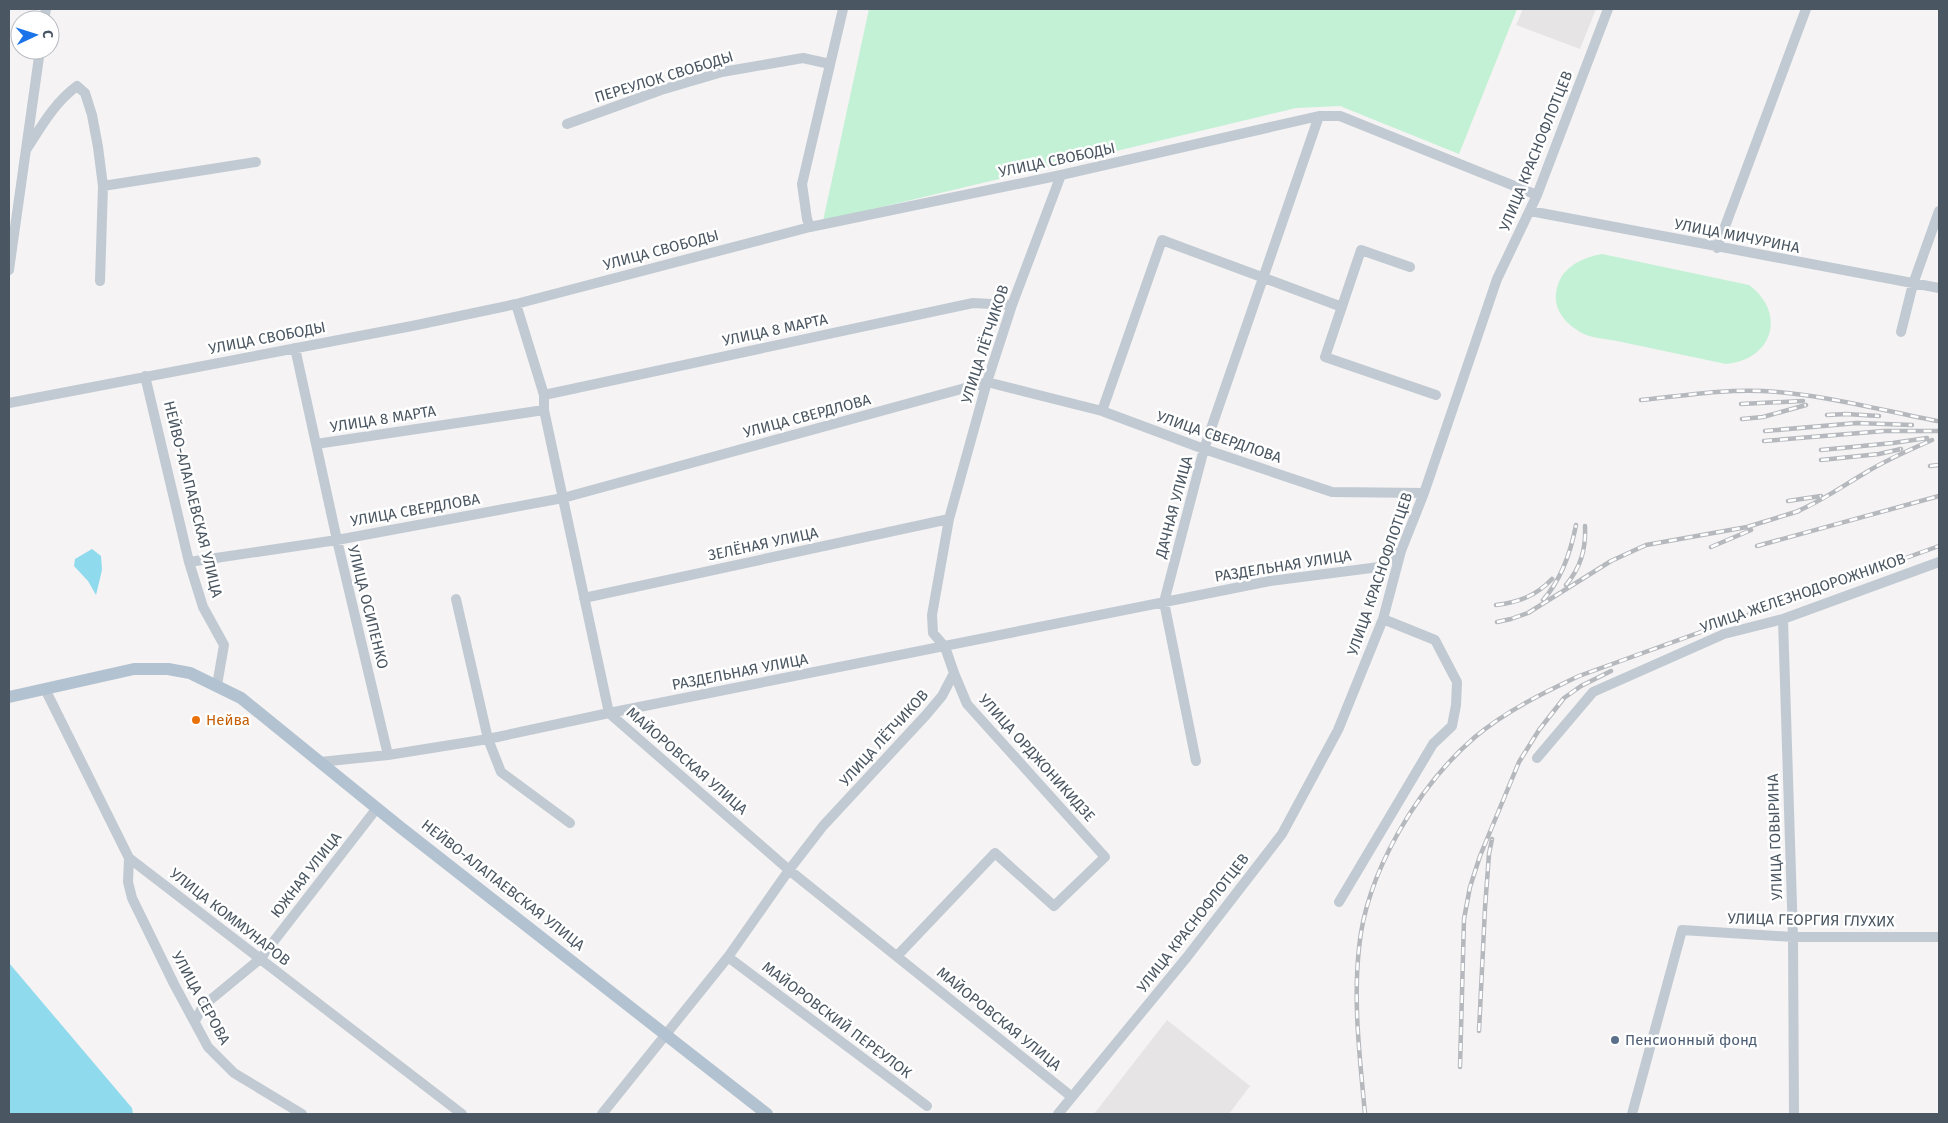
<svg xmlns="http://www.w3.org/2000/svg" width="1948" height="1123" font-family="'Fira Sans',sans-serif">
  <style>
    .education { fill: #e6e4e5 }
    .green { fill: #c3f1d5 }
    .water { fill: #90daee }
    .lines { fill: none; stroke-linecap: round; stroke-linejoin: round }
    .minor { stroke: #c1cad2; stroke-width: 10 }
    .major { stroke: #b3c2d1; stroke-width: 12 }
    .rail-casing { stroke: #b5b8bd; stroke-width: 4.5 }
    .rail { stroke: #fff; stroke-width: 2.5; stroke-dasharray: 8; stroke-linecap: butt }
    .food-dot { fill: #e8710a; stroke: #fff; stroke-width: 2 }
    .service-dot { fill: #5c6f8a; stroke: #fff; stroke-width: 2 }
    .labels { text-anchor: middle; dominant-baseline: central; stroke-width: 5; stroke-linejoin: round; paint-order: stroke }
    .street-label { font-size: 15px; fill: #4a5661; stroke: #fff }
    .food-label { font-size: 15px; fill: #c56008; stroke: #fff; text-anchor: start }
    .service-label { font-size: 15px; fill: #4e5e75; stroke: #fff; text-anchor: start }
  </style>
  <rect width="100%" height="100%" fill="#f5f3f3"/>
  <path class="education" d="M1523,9h73l-16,40 -64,-24z
    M1167,1020l83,66 -21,28h-135z"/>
  <path class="green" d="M869,9h648l-58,145 -119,-48 -44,2 -473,113z
    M1602,254l147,31c38,28 24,75 -23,79 -36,-8 -73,-15 -109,-23 -11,-2 -27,-3 -37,-9 -19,-11 -30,-28 -21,-50 7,-17 26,-25 43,-28z"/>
  <path class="water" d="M92,549l9,7 1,14 -6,25 -8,-14 -14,-15 1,-7z
    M9,963l123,145 1,6h-124z"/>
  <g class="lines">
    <path class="minor" d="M44,20l2,-11
      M567,124l94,-34 61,-18 81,-14 27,6
      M26,150c15,-23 28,-47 51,-64l8,7 7,22 6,32 5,39 -3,95
      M103,186l153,-24
      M1530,211l409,77
      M810,227l-3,-8 -5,-35 41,-175
      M1717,248l89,-239
      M1410,267l-49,-17 -36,107 111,38
      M9,270l31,-220
      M516,304l28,91v15l65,303 180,157 283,227
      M1901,332l12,-48 26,-73
      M295,348l42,192 51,215
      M145,376l44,186 14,45 21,38 -7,40
      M544,395l429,-92 39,2
      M9,403l403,-77 104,-22 294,-77 251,-52 258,-59h21l197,79
      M1102,411l60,-171 180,67
      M316,444l228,-34
      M189,562l148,-22 226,-42 424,-116 115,29 102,38 128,43 92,1
      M584,598l365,-79
      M456,599l32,140 13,33 69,51
      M1783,619l10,318 1,177
      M45,689l84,169 333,256
      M1537,758l56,-66 131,-58 59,-15 156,-57
      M1196,761l-32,-159 40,-153 115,-333
      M320,762l68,-7 100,-16 121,-26 661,-132 109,-14 22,-16
      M129,858l-1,24 4,16 42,86 34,63 26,26 68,41
      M1339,902l94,-158 19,-18 4,-21 1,-23 -22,-42 -52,-21
      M897,956l98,-103 59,53 51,-49 -138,-153 -13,-31
      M728,957l199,149
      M195,1021l8,-15 57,-47 117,-151
      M602,1114l126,-157 61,-87 34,-44 103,-111 16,-19 12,-23 -9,-26 -12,-14 -1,-18 17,-96 38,-137 25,-77 49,-130
      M1058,1114l129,-157 95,-123 56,-104 45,-111 18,-68 23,-58 73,-214 40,-84 71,-186
      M1632,1114l50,-184 111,7h146"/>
    <path class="major" d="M9,697l125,-28h34l22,4 51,25 159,129 367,287"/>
    <defs>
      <path id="rail" d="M1641,400c40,-4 82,-11 122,-9 59,3 117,19 174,30
        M1741,404l62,-3
        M1827,415l19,-1 33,2
        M1742,419l21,-2 43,-12
        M1765,431l92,-8 55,2
        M1764,441l120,-10h55
        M1821,450l72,-7 34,-5
        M1821,460l58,-6 22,-5
        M1930,466l9,-1
        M1788,501l33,-5
        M1793,513c26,-10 48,-26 72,-40 21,-13 44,-23 67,-33
        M1757,546l182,-50
        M1711,547l40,-17
        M1566,585c15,-18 20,-36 19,-59
        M1543,600c18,-20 28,-49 33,-75
        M1496,605c23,-3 40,-9 56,-26
        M1497,622l14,-3 17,-6 83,-52 35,-16 101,-18 52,-16
        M1479,1031l6,-123 4,-54 3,-15
        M1460,1067l4,-148 6,-32 10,-31 39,-94 20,-32 25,-32 17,-12 30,-15
        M1365,1114c-5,-55 -12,-110 -6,-166 7,-75 59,-162 116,-211 31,-26 68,-44 104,-61l360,-130"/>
    </defs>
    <use href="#rail" class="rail-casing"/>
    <use href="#rail" class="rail"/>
  </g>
  <circle class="food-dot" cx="196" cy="720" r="5"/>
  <circle class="service-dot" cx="1615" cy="1040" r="5"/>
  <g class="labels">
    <g class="street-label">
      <text transform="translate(664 77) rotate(-17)">ПЕРЕУЛОК СВОБОДЫ</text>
      <text transform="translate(1536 151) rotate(-68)">УЛИЦА КРАСНОФЛОТЦЕВ</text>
      <text transform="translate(1057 160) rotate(-12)">УЛИЦА СВОБОДЫ</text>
      <text transform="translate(1737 236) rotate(11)">УЛИЦА МИЧУРИНА</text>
      <text transform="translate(661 250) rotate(-15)">УЛИЦА СВОБОДЫ</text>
      <text transform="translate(775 330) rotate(-12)">УЛИЦА 8 МАРТА</text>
      <text transform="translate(267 338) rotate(-11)">УЛИЦА СВОБОДЫ</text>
      <text transform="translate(985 344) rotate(-72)">УЛИЦА ЛЁТЧИКОВ</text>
      <text transform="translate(807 416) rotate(-15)">УЛИЦА СВЕРДЛОВА</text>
      <text transform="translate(383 419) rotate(-9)">УЛИЦА 8 МАРТА</text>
      <text transform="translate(1219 437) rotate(19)">УЛИЦА СВЕРДЛОВА</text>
      <text transform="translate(193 499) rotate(76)">НЕЙВО-АЛАПАЕВСКАЯ УЛИЦА</text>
      <text transform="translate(1174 507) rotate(-75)">ДАЧНАЯ УЛИЦА</text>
      <text transform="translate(415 510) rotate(-10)">УЛИЦА СВЕРДЛОВА</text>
      <text transform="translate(763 544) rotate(-12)">ЗЕЛЁНАЯ УЛИЦА</text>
      <text transform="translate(1283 566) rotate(-9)">РАЗДЕЛЬНАЯ УЛИЦА</text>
      <text transform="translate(1380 574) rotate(-71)">УЛИЦА КРАСНОФЛОТЦЕВ</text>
      <text transform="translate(1803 593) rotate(-19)">УЛИЦА ЖЕЛЕЗНОДОРОЖНИКОВ</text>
      <text transform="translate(368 607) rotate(76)">УЛИЦА ОСИПЕНКО</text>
      <text transform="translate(740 672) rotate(-11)">РАЗДЕЛЬНАЯ УЛИЦА</text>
      <text transform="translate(884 738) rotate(-48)">УЛИЦА ЛЁТЧИКОВ</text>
      <text transform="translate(1037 758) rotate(48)">УЛИЦА ОРДЖОНИКИДЗЕ</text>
      <text transform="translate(687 761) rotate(41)">МАЙОРОВСКАЯ УЛИЦА</text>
      <text transform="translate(1775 837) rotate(-92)">УЛИЦА ГОВЫРИНА</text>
      <text transform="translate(306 875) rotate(-52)">ЮЖНАЯ УЛИЦА</text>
      <text transform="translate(503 885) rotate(38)">НЕЙВО-АЛАПАЕВСКАЯ УЛИЦА</text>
      <text transform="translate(230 917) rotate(38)">УЛИЦА КОММУНАРОВ</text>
      <text transform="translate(1811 920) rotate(1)">УЛИЦА ГЕОРГИЯ ГЛУХИХ</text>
      <text transform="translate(1193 923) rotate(-52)">УЛИЦА КРАСНОФЛОТЦЕВ</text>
      <text transform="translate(201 998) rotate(61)">УЛИЦА СЕРОВА</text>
      <text transform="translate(999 1019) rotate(39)">МАЙОРОВСКАЯ УЛИЦА</text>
      <text transform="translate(837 1020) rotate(37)">МАЙОРОВСКИЙ ПЕРЕУЛОК</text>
    </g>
    <g class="food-label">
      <text x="206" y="720">Нейва</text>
    </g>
    <g class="service-label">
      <text x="1625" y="1040">Пенсионный фонд</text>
    </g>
  </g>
  <rect width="1948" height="1123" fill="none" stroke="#4a5661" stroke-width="20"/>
  <g transform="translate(35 35) rotate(86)"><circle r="24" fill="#ffffff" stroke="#b7bbc0"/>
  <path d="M0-4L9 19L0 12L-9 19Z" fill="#1a73e8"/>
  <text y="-8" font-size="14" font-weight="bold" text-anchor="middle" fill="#4a5661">С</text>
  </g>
</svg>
